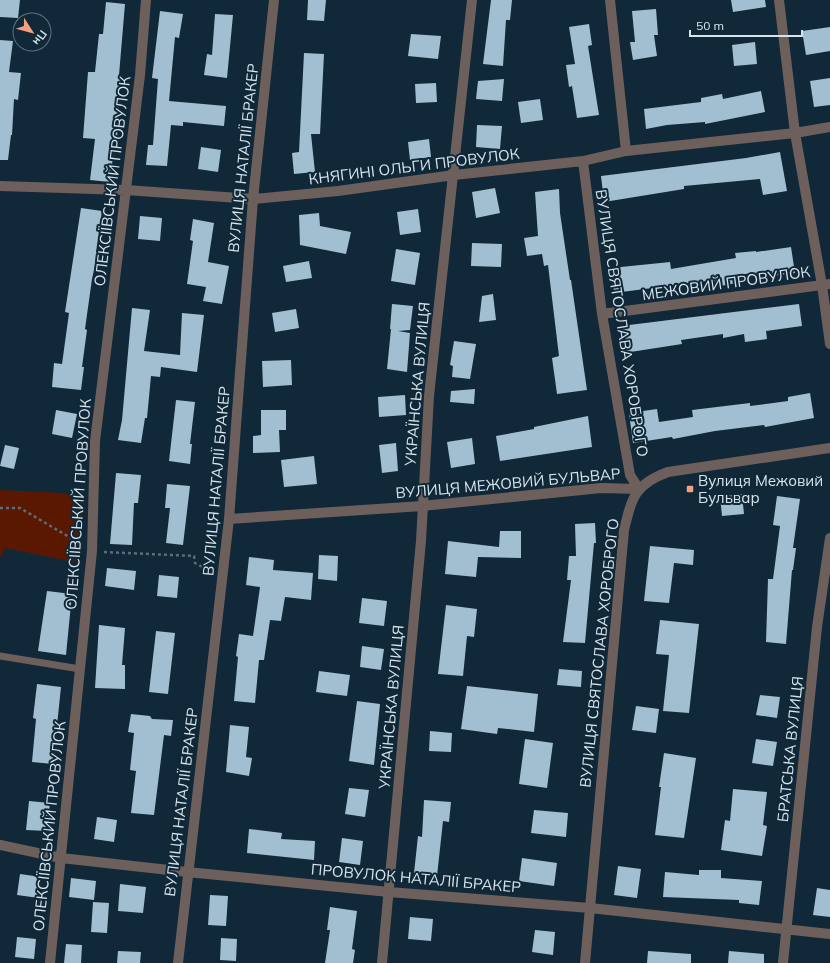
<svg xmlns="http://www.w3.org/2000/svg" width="830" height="963" font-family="Mulish,sans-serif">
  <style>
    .green { fill: #5a1800 }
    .building { fill: #a2bed1 }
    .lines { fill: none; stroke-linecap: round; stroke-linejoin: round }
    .path { stroke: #596e7b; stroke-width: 2.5; stroke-dasharray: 3 3; stroke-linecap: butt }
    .service { stroke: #6d605c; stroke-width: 7 }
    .minor { stroke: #6d605c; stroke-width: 10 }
    .tertiary { stroke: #6d605c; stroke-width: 10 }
    .poi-dot { fill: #f39f82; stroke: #102837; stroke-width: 1.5 }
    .labels { text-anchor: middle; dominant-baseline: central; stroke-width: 4; stroke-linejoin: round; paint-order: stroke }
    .street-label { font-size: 15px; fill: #d6e4ee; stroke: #102837 }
    .poi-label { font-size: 15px; fill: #d6e4ee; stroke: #102837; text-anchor: start }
  </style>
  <rect width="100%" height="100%" fill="#102837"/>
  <path class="green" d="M0,490l84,4 -4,69 -75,-15 -5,10z"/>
  <path class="building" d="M0,0h20l-2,18 -18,-1z
    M308,0h18l-2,21 -17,-1z
    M491,0h21l-2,20h-4l-3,46 -20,-2z
    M731,0h34l1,7 -33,5z
    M106,2l19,2 -6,71h2l-4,64h-2l-5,43 -20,-2 5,-41 -12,-1 5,-66h7l4,-38h4z
    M656,9l2,26h-4l3,21 -24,4 -3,-18h5l-3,-31z
    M160,11l23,3 -4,24 -4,-1 -6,64 57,5 -2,20 -41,-4v4l-12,-1 -4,41 -21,-1 2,-20h5l5,-66 -6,-1z
    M215,14l18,1 -6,63 -23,-3 3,-21 5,1z
    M589,24l3,21 -4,1 11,69 -22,3 -5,-32 -3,1 -3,-22 9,-1 -6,-37z
    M830,27v24l-24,4 -4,-24z
    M411,34l30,2 -3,23 -30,-3z
    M0,40l13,1 -4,31 12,1 -3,27 -4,-1 -2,36h-1l-3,25h-8z
    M755,42l2,22 -23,2 -2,-21z
    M304,53l20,1 -4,80h-9l4,38 -21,2 -2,-21 7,-1z
    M830,78v27l-16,2 -4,-26z
    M504,79l-2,22 -26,-2 2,-18z
    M436,83l1,19 -21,1 -1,-19z
    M761,91l4,21 -60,12v-2l-38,3 -21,4 -2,-20 57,-7v-4l21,-4 1,5z
    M540,99l3,21 -22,3 -3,-21z
    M477,125l25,1 -2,23 -24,-2z
    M429,139l2,18 -21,3 -2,-18z
    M201,147l20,3 -3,22 -20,-3z
    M780,152l7,39 -24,4 -3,-16 -76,7v3l-80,13 -3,-26 145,-18z
    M495,188l5,25 -24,5 -4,-26z
    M559,189l1,24 10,67h1l16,110 -30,4 -5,-36 7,-2 -11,-91 -4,1 -2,-12 -15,2 -3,-18 14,-2 -3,-44z
    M81,208l21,3 -6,41h2l-6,27 -7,50 2,1 -5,37h2l-3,23 -29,-3 2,-24 8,1 7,-51 -4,-1z
    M418,209l3,23 -21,3 -3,-23z
    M319,213l1,13 31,6 -5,22 -46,-9 -1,-30z
    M140,216l22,2 -2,23 -22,-2z
    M193,219l21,4 -6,39 21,4 -7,38 -19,-3 3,-14 -19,-3 6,-43 -3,-1z
    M472,243l30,1 -1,23 -30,-1z
    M791,247l4,26 -22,3 -1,-5 -36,4 1,8 -22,4 -1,-7 -100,13 -3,-25 59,-6 1,7 65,-11 -1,-5 21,-2v1z
    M396,249l24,4 -5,32 -24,-4z
    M309,261l3,17 -26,4 -3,-16z
    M493,294l3,26 -17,2 3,-26z
    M392,304l21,2 -3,24 -12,1 12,2 -3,39 -20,-3 4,-40h-1z
    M799,304l3,22 -36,5 1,8 -22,3 -1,-8 -21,4v-4l-42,6 1,4 -58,9 -3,-27z
    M132,308l18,2 -6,41 36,4 2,-42 22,2 -7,57 -36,-5 -1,10 -9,-1 -4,42h-2l-4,25 -23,-3 4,-20z
    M296,309l3,19 -24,4 -3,-19z
    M454,341l22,3 -6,35 -18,-2 1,-11 -3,-1z
    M291,360l1,25 -29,2 -1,-26z
    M475,389l-1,15 -24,-2 1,-11z
    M810,393l4,25 -49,9 -1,-2 -49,6 -42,8 -1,-2 -39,6 -4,-30 28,-4 2,13 34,-5 -1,-7 58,-7v3l38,-5v-4z
    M405,395l1,20 -27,2 -1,-20z
    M176,400l19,2 -5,42h2l-2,20 -21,-3z
    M56,410l21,4 -5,24 -20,-4z
    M261,410h25v20h-7l1,22 -27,1v-17l8,-1z
    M588,416l4,31 -92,14 -4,-25 38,-7v-2z
    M472,438l3,26 -24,4 -4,-26z
    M396,443l2,28 -16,2 -3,-28z
    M5,445l14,3 -5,21 -14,-3z
    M314,456l3,28 -33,3 -3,-27z
    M116,473l25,2 -3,28h-4l-2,42 -22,-1z
    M167,484l23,2 -7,59 -17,-2 4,-35h-5z
    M742,494l2,20 -22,2 -2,-19z
    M777,496l23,3 -7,49h3l-3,22h-1l-6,74 -20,-2 2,-63h5l7,-53 -7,-1z
    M595,523l1,20h-2l-9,100 -22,-1 8,-62h-4l2,-24h7l-1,-32z
    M500,531h21v27l-43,-1 -2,20 -31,-3 3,-33 51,6z
    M650,546l44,4 -1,15 -19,-2 -5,40 -25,-2z
    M319,555l19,1 -1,25 -19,-2z
    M249,557l25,3 -1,10 40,3 -2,27 -26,-3 -4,24 -11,-1 -6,40h-5l-4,43 -21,-2 4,-44 -2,-1 3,-22 14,2 7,-49 -14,-2z
    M107,568l29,3 -2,19 -29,-4z
    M159,575l20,2 -2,21 -20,-2z
    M47,591l25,3 -6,61 -28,-4z
    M362,598l25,3 -3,25 -25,-3z
    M446,605l31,4 -3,28 -7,-1 -4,40 -25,-2z
    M660,620l39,4 -10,89 -26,-2 6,-56 -13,-1z
    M99,625l26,3 -3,37h3v24l-30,-1z
    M156,631l19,2 -7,61 -19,-2z
    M362,646l22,3 -3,21 -21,-3z
    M559,669l23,2 -1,16 -24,-2z
    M319,671l31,4 -3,21 -31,-4z
    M37,684l24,3 -8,77 -21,-2 4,-43 -3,-1z
    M467,686l71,8 -4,38 -36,-4 -1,6 -36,-5z
    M760,695l20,2 -3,21 -21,-3z
    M357,701l23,3 -6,61 -25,-4z
    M636,706l23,3 -3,24 -24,-3z
    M131,714l19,2 2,3 21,1 -2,16 -7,-1 -10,80 -23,-2 5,-42 -6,-1 4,-37 -6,-1z
    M230,725l19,2 -3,30 6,1 -3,18 -23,-4z
    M430,731l22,2 -1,19 -22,-1z
    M525,739l28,4 -6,45 -28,-4z
    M756,739l21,3 -4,24 -21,-3z
    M664,753l32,5 -12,80 -29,-3 6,-48h-2z
    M349,788l20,2 -4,27 -20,-3z
    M733,789l34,3 -4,33 4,1 -5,30 -41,-6 4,-30 5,1z
    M424,800l27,2 -2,20 -6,-1 -6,55 -23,-3 4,-37 4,1z
    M29,801l21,2 -3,28 -21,-1z
    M534,810l34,3 -2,24 -35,-4z
    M97,817l20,3 -3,22 -20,-3z
    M249,829l33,4 -1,6 34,2 -1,19 -67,-7z
    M342,838l21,3 -3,24 -21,-3z
    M522,858l35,5 -3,23 -35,-5z
    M618,866l23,3 -4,29 -23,-3z
    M699,870h22v8l41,3 -3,24 -20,-2v-3l-76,-3 2,-25 34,3z
    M20,874l21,3 -2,21 -22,-3z
    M71,878l25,3 -2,19 -25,-3z
    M120,884l26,3 -3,26 -25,-2z
    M817,888l13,2v27l-17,-2z
    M210,895l18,1 -2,30 -18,-1z
    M93,902l16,1 -2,30 -16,-1z
    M330,907l27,4 -5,38 3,1 -2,13h-28l5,-33h-3z
    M410,917l23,2 -2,22 -23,-2z
    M535,930l20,2 -2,23 -21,-3z
    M17,937l19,2 -2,20 -19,-2z
    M221,938l16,1 -1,22 -16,-1z
    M66,944l16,1 -1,18h-17z
    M118,951l23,1 -1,11h-23z
    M648,951l43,3v9h-44z
    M729,951l35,3v9h-36z"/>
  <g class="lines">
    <path class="path" d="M0,508h20l61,36
      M104,552l90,4 1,7 15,8"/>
    <path class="service" d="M0,656l80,13"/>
    <path class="minor" d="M610,0l16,151
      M779,0l16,133 27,152 8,59
      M583,161l19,153 28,161 9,14
      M0,186l126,4 127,9 85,-8 116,-16 129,-14 43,-10 169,-18 35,-6
      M602,314l228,-30
      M229,519l193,-13 179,-18 38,1
      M0,845l61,13 126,14 202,20 201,16 240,26
      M50,963l42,-412 3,-110 45,-366 6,-75
      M178,963l51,-444 24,-320 21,-199
      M382,963l39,-422 8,-145 43,-396
      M783,963l34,-336 13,-89"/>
    <path class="tertiary" d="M585,963l39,-433c8,-33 11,-46 44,-58l162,-24"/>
  </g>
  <rect class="poi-dot" x="686" y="485" width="8" height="8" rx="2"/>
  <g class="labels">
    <g class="street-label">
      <text transform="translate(243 158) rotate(-84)">ВУЛИЦЯ НАТАЛІЇ БРАКЕР</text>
      <text transform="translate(414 166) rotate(-7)">КНЯГИНІ ОЛЬГИ ПРОВУЛОК</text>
      <text transform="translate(112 181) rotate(-83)">ОЛЕКСІЇВСЬКИЙ ПРОВУЛОК</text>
      <text transform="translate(726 283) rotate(-8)">МЕЖОВИЙ ПРОВУЛОК</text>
      <text transform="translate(622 323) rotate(81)">ВУЛИЦЯ СВЯТОСЛАВА ХОРОБРОГО</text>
      <text transform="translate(417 384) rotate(-85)">УКРАЇНСЬКА ВУЛИЦЯ</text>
      <text transform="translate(216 481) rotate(-85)">ВУЛИЦЯ НАТАЛІЇ БРАКЕР</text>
      <text transform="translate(508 483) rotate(-5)">ВУЛИЦЯ МЕЖОВИЙ БУЛЬВАР</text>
      <text transform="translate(78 504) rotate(-86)">ОЛЕКСІЇВСЬКИЙ ПРОВУЛОК</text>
      <text transform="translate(599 653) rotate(-84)">ВУЛИЦЯ СВЯТОСЛАВА ХОРОБРОГО</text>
      <text transform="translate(391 707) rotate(-85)">УКРАЇНСЬКА ВУЛИЦЯ</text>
      <text transform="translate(790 749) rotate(-84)">БРАТСЬКА ВУЛИЦЯ</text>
      <text transform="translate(181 802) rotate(-83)">ВУЛИЦЯ НАТАЛІЇ БРАКЕР</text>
      <text transform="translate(49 826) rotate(-84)">ОЛЕКСІЇВСЬКИЙ ПРОВУЛОК</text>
      <text transform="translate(416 878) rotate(5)">ПРОВУЛОК НАТАЛІЇ БРАКЕР</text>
    </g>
    <g class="poi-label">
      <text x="698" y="480">Вулиця Межовий<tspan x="698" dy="17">Бульвар</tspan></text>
    </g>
  </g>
  <g transform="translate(32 32) rotate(126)"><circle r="19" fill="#102837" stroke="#5f7380"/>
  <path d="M0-3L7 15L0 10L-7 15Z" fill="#f39f82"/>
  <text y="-6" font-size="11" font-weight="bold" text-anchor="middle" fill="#d6e4ee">Пн</text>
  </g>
  <path d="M690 30v6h112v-6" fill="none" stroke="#d6e4ee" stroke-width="2"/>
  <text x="696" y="30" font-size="12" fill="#d6e4ee" stroke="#102837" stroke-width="3" paint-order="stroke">50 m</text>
</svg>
